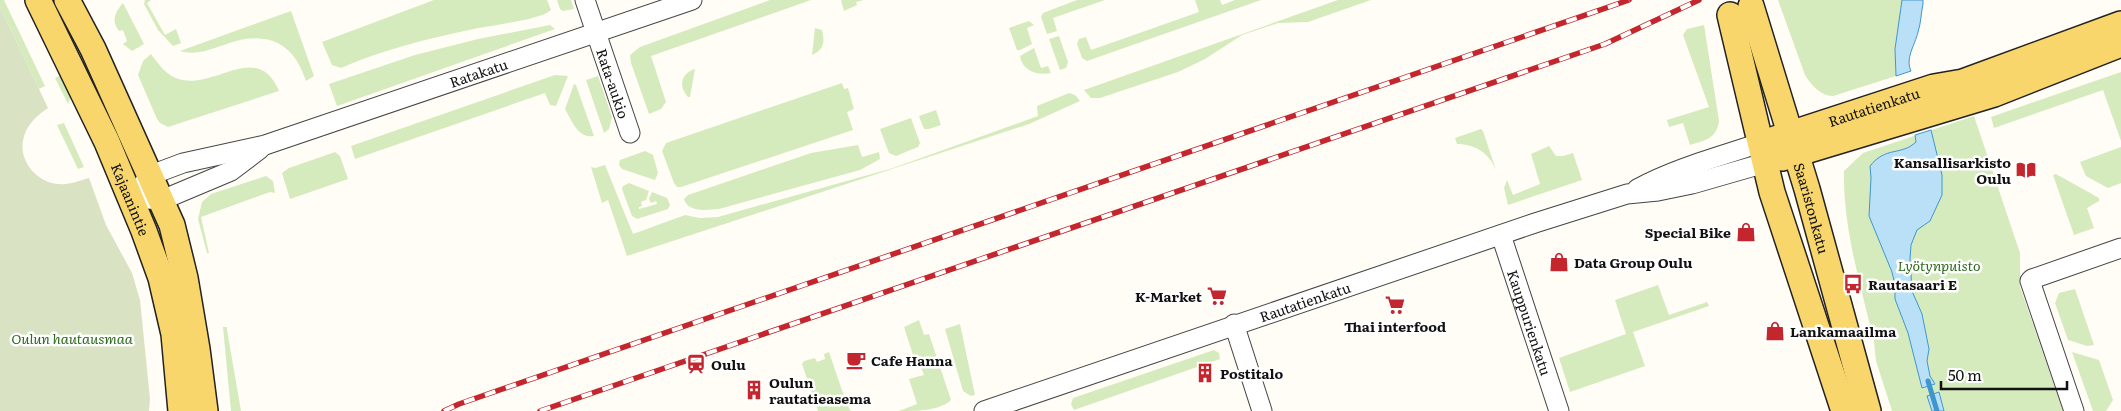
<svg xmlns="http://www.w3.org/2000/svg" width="2121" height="411" font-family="Literata,serif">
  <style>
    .green { fill: #d5ebbd }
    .cemetery { fill: #d9e3c4 }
    .water { fill: #b9e0f7; stroke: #3f96cf }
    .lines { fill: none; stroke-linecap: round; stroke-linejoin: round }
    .stream { stroke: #3f96cf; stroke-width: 5 }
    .minor-casing { stroke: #444; stroke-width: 21 }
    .major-casing { stroke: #222; stroke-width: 28 }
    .minor { stroke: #fff; stroke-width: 19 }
    .major { stroke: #f9d66b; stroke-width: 25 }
    .rail-casing { stroke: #c4262e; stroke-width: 5.5 }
    .rail { stroke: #fff; stroke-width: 4; stroke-dasharray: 11; stroke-linecap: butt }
    .labels { text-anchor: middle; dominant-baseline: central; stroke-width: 5; stroke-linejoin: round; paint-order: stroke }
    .street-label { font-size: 14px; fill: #111; stroke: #fff }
    .poi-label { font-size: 14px; font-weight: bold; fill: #111; stroke: #fff; text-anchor: start }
    .park-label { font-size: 14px; font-style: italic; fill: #2f6b1f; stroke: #fff }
  </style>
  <rect width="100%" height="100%" fill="#fffdf5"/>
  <path class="green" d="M0,0h4l41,86 -6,3 -39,-82z
    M145,0h6l-4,3 18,32 11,-6 5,14 -8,3 -15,-16 -14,-26z
    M434,0h113l4,10c-12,11 -63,15 -82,20 -43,9 -87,20 -128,38l-9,-3 -10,-23z
    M557,0h14l3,9 -11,2 -3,-2z
    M770,0h41l-160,56 15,46 -5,7 -12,5 -18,-51 -1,-8 10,-8z
    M841,0h23l-8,2 1,3 -13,6z
    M1077,0h28l-52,18 4,13 -10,3 -6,-17 2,-4z
    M1195,0h25l2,5 13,-5h26l-174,61 -5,-3 -5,-14 2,-5 7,-2 5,13 108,-38z
    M1338,0h33l-63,22 -30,1 -36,12 -37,24 -27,13 -78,26h-9l-7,-8z
    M1778,0h124l-7,49 1,27 -63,20c-12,0 -22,-11 -28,-21z
    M123,3l21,41 -12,7 -9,-7 4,-3 -4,-11 -4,1c-8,-10 -4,-19 4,-28z
    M291,11l23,65 -8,5c-6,-18 -15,-33 -33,-40 -37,-12 -63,19 -93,10z
    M1029,21l5,4 -7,3 5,16 -12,6h-3l-8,-22z
    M550,25l5,4 -218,77 -8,-22 86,-29 63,-16z
    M1704,25l15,96c-3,18 -13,19 -29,24l-7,-22 -14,4 -2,-7 42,-13 -26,-72 4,-6z
    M815,28l7,2c3,13 2,19 -10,25z
    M1059,36l9,26 -2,6 -6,2 -11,-31z
    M1034,48l7,20 7,-2 3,7c-13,3 -29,-2 -31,-17z
    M151,54c7,9 14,20 25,24 36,15 81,-40 103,13l-111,36 -8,-4 -3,-4 -19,-44 5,-14z
    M695,69l-5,28h-2c-10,-10 -7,-24 7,-28z
    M2121,72v69l-18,-51 -109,38 -3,-11z
    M61,75l10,22 -3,7 -13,-26z
    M555,75l13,1 -12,30 -6,-1 -5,-12 -190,66 -4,-13z
    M598,76l14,41 -3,12 -5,4 -18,-53z
    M842,83l2,6 4,-1 6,21 -7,3 6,18 -172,57h-4l-3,-4 -12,-32 4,-8z
    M574,84l2,1 18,51c-16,3 -22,-15 -29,-27z
    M1069,93l6,2 5,6 -51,23 -402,132 -19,-56 -6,3 -11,-36 4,1 10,-3 28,69 52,-19 15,3 18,-1 175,-49 145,-52 -1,-10z
    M936,110l5,15 -12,4h-5l-5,-13z
    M1974,116l46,137v34l43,124h-171l-16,-50 -2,-19c-13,-57 -31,-112 -30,-171l19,-18z
    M911,118l9,25 -2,4 -22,9 -7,-3 -9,-24z
    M64,123l20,44 -6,2 -21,-44z
    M1481,129l2,2 13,39c-7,-17 -21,-26 -39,-26l-2,-6z
    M858,145l4,12 17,-5 1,7 -20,11 -141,39c-12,1 -31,4 -35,-10l4,-4 123,-42z
    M1549,146l7,10h7l10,-3 9,27 -74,25 -4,-17 3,-8 6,15 27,-11 -9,-30z
    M2121,147v36l-13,5 -22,-12 -6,-14z
    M645,151l8,4 5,18 -3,7 -33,-11 -3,-4 1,-5z
    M335,152l5,4 8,23 -58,20 -8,-26 7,-5z
    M2056,174l43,24v3l-12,7 7,20 -20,7 -21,-60z
    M266,176l7,5 2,12 -5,-1 -69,25 8,36h-2l-9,-34 4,-17 9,-8z
    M629,183l20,8 -3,9 -5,2 1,4 -3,1v2l18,-5 -1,-3 -5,2 -2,-4 3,-7 15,6 3,7 -2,4 -31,10 -5,-3 -10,-27 1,-3z
    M1658,285l11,30 38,-13 2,4 -76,26 12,34 -75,26 -11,-34 67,-24 -11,-34z
    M2075,289l19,56 -7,1 -19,-6 -13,-37 4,-10z
    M919,320l5,15 5,-1 22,66c-11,11 -36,11 -52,11l18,-7 -8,-25 15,-4 -5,-14 -5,-3 -10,-31z
    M960,324l15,71 -4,1 -8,-5 -18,-62z
    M223,327h4v3l14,81h-10z
    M1214,350l5,3 1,6 -146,51 -3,-6 2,-6z
    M829,352l18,53 4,6h-33l-16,-47 2,-3 11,-3 2,4 8,-3 -1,-5z
    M2072,352l27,8 14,40 -7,11h-13z"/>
  <path class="cemetery" d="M0,7l48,101c-12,8 -23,18 -25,33 -4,21 15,42 36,43 10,1 20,-3 30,-6l17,47 26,48 8,27 10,99 -1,12h-149z"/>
  <path class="water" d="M1902,0h21v4c-2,9 -2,19 -5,28 -3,13 -13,26 -7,39l-15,5 -1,-27z
    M1931,130l11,45v20l-12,26 -13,9 -6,15 -1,14 2,32 10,23 7,35 -2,12 3,15 5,8 -13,4 -14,-55 -13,-34v-14l-3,-13 -23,-56 2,-38 -1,-12c16,-20 31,-10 46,-24l-1,-7z
    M1939,392l5,19h-12l-5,-15z"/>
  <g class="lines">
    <path class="stream" d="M1928,381l9,30"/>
    <defs>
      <g id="minor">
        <path id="s1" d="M585,0l45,133"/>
        <path d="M1637,189c39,-21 81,-32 123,-46"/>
        <path id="s2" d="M131,198l20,-23 32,-12 82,-18 427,-145"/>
        <path d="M148,199l14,1 69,-29 29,-22"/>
        <path id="s3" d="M1501,235l58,176"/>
        <path d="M1234,324l28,87"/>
        <path id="s4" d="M984,411l551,-188 92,-29 31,-3 34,-7 73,-21"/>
        <path d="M2074,411l-44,-130 2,-2 89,-31"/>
      </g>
      <g id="major">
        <path id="s5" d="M38,0l69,142 37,89 17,47 13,56 7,77"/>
        <path d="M67,0l26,49 79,176 13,53 12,71 8,62"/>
        <path id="s6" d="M1751,6l56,183 61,222"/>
        <path d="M1730,15l42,177 72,219"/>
        <path id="s7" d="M1775,139l159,-52 29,-5 158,-58"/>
        <path d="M1782,158l212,-64 127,-50"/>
      </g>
    </defs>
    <use href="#minor" class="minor-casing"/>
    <use href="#major" class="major-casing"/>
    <use href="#minor" class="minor"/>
    <use href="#major" class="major"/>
    <defs>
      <path id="rail" d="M444,411l15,-7 1170,-404
        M540,411l1065,-367 94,-44"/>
    </defs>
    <use href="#rail" class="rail-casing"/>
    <use href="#rail" class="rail"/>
  </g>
  <defs>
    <symbol id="library-bare" viewBox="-9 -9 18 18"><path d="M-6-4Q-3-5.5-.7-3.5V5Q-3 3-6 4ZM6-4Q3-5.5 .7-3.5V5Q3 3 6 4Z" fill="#c4262e" stroke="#fff" stroke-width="2.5" paint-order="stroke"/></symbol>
    <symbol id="shop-bare" viewBox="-9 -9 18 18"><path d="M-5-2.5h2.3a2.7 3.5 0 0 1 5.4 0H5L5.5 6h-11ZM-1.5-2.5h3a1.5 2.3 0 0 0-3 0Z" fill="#c4262e" stroke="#fff" stroke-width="2.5" paint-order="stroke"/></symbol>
    <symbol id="bus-bare" viewBox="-9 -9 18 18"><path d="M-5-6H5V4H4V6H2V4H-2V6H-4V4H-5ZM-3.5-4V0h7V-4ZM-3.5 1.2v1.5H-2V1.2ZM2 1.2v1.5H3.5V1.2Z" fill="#c4262e" stroke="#fff" stroke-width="2.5" paint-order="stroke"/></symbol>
    <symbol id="supermarket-bare" viewBox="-9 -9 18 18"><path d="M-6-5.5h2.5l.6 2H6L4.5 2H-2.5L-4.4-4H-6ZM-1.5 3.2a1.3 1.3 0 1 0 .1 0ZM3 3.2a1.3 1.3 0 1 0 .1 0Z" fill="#c4262e" stroke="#fff" stroke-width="2.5" paint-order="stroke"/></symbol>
    <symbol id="cafe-bare" viewBox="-9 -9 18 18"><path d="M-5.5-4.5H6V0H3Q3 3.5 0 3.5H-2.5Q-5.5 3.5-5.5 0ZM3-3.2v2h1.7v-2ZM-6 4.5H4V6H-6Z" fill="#c4262e" stroke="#fff" stroke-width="2.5" paint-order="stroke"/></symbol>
    <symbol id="station-bare" viewBox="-9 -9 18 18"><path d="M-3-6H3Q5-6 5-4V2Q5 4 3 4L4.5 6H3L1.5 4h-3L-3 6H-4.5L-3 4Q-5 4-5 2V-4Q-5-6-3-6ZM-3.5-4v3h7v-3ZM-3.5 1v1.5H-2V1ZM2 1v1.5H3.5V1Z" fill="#c4262e" stroke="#fff" stroke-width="2.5" paint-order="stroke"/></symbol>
    <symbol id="building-bare" viewBox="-9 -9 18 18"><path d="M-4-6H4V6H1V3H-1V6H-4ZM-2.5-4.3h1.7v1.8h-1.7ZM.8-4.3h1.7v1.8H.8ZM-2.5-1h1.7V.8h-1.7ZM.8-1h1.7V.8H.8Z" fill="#c4262e" stroke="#fff" stroke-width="2.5" paint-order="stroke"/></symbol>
  </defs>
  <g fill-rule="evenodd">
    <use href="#library-bare" x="2012" y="156" width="28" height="28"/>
    <use href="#shop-bare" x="1732" y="218" width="28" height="28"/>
    <use href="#shop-bare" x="1545" y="248" width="28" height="28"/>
    <use href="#bus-bare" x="1839" y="270" width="28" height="28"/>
    <use href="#supermarket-bare" x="1203" y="282" width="28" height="28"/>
    <use href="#supermarket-bare" x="1381" y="291" width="28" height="28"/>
    <use href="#shop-bare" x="1761" y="317" width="28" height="28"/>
    <use href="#cafe-bare" x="842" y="346" width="28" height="28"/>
    <use href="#station-bare" x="682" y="350" width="28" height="28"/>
    <use href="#building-bare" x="1191" y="359" width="28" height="28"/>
    <use href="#building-bare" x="740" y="376" width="28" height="28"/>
  </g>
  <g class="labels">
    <g class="street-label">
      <text stroke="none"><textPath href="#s2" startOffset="374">Ratakatu</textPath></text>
      <text stroke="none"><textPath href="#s1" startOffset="88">Rata-aukio</textPath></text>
      <text stroke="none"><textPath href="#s7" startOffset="104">Rautatienkatu</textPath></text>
      <text stroke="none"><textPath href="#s5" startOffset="220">Kajaanintie</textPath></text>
      <text stroke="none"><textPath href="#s6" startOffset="211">Saaristonkatu</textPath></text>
      <text stroke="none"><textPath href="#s4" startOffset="339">Rautatienkatu</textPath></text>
      <text stroke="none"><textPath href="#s3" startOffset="92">Kauppurienkatu</textPath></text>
    </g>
    <g class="poi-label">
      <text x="2011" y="162" text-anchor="end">Kansallisarkisto<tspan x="2011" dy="16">Oulu</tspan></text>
      <text x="1731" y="232" text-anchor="end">Special Bike</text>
      <text x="1574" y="262">Data Group Oulu</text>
      <text x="1868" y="284">Rautasaari E</text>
      <text x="1202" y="296" text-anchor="end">K-Market</text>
      <text x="1395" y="326" text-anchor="middle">Thai interfood</text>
      <text x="1790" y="331">Lankamaailma</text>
      <text x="871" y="360">Cafe Hanna</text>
      <text x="711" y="364">Oulu</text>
      <text x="1220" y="373">Postitalo</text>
      <text x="769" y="382">Oulun<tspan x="769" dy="16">rautatieasema</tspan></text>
    </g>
    <g class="park-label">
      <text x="1939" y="265">Lyötynpuisto</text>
      <text x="72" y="338">Oulun hautausmaa</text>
    </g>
  </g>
  <path d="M1941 381v8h126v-8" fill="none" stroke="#111111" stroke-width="2.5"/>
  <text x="1948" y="381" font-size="15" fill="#111111" stroke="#ffffff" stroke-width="4" paint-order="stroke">50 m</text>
</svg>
